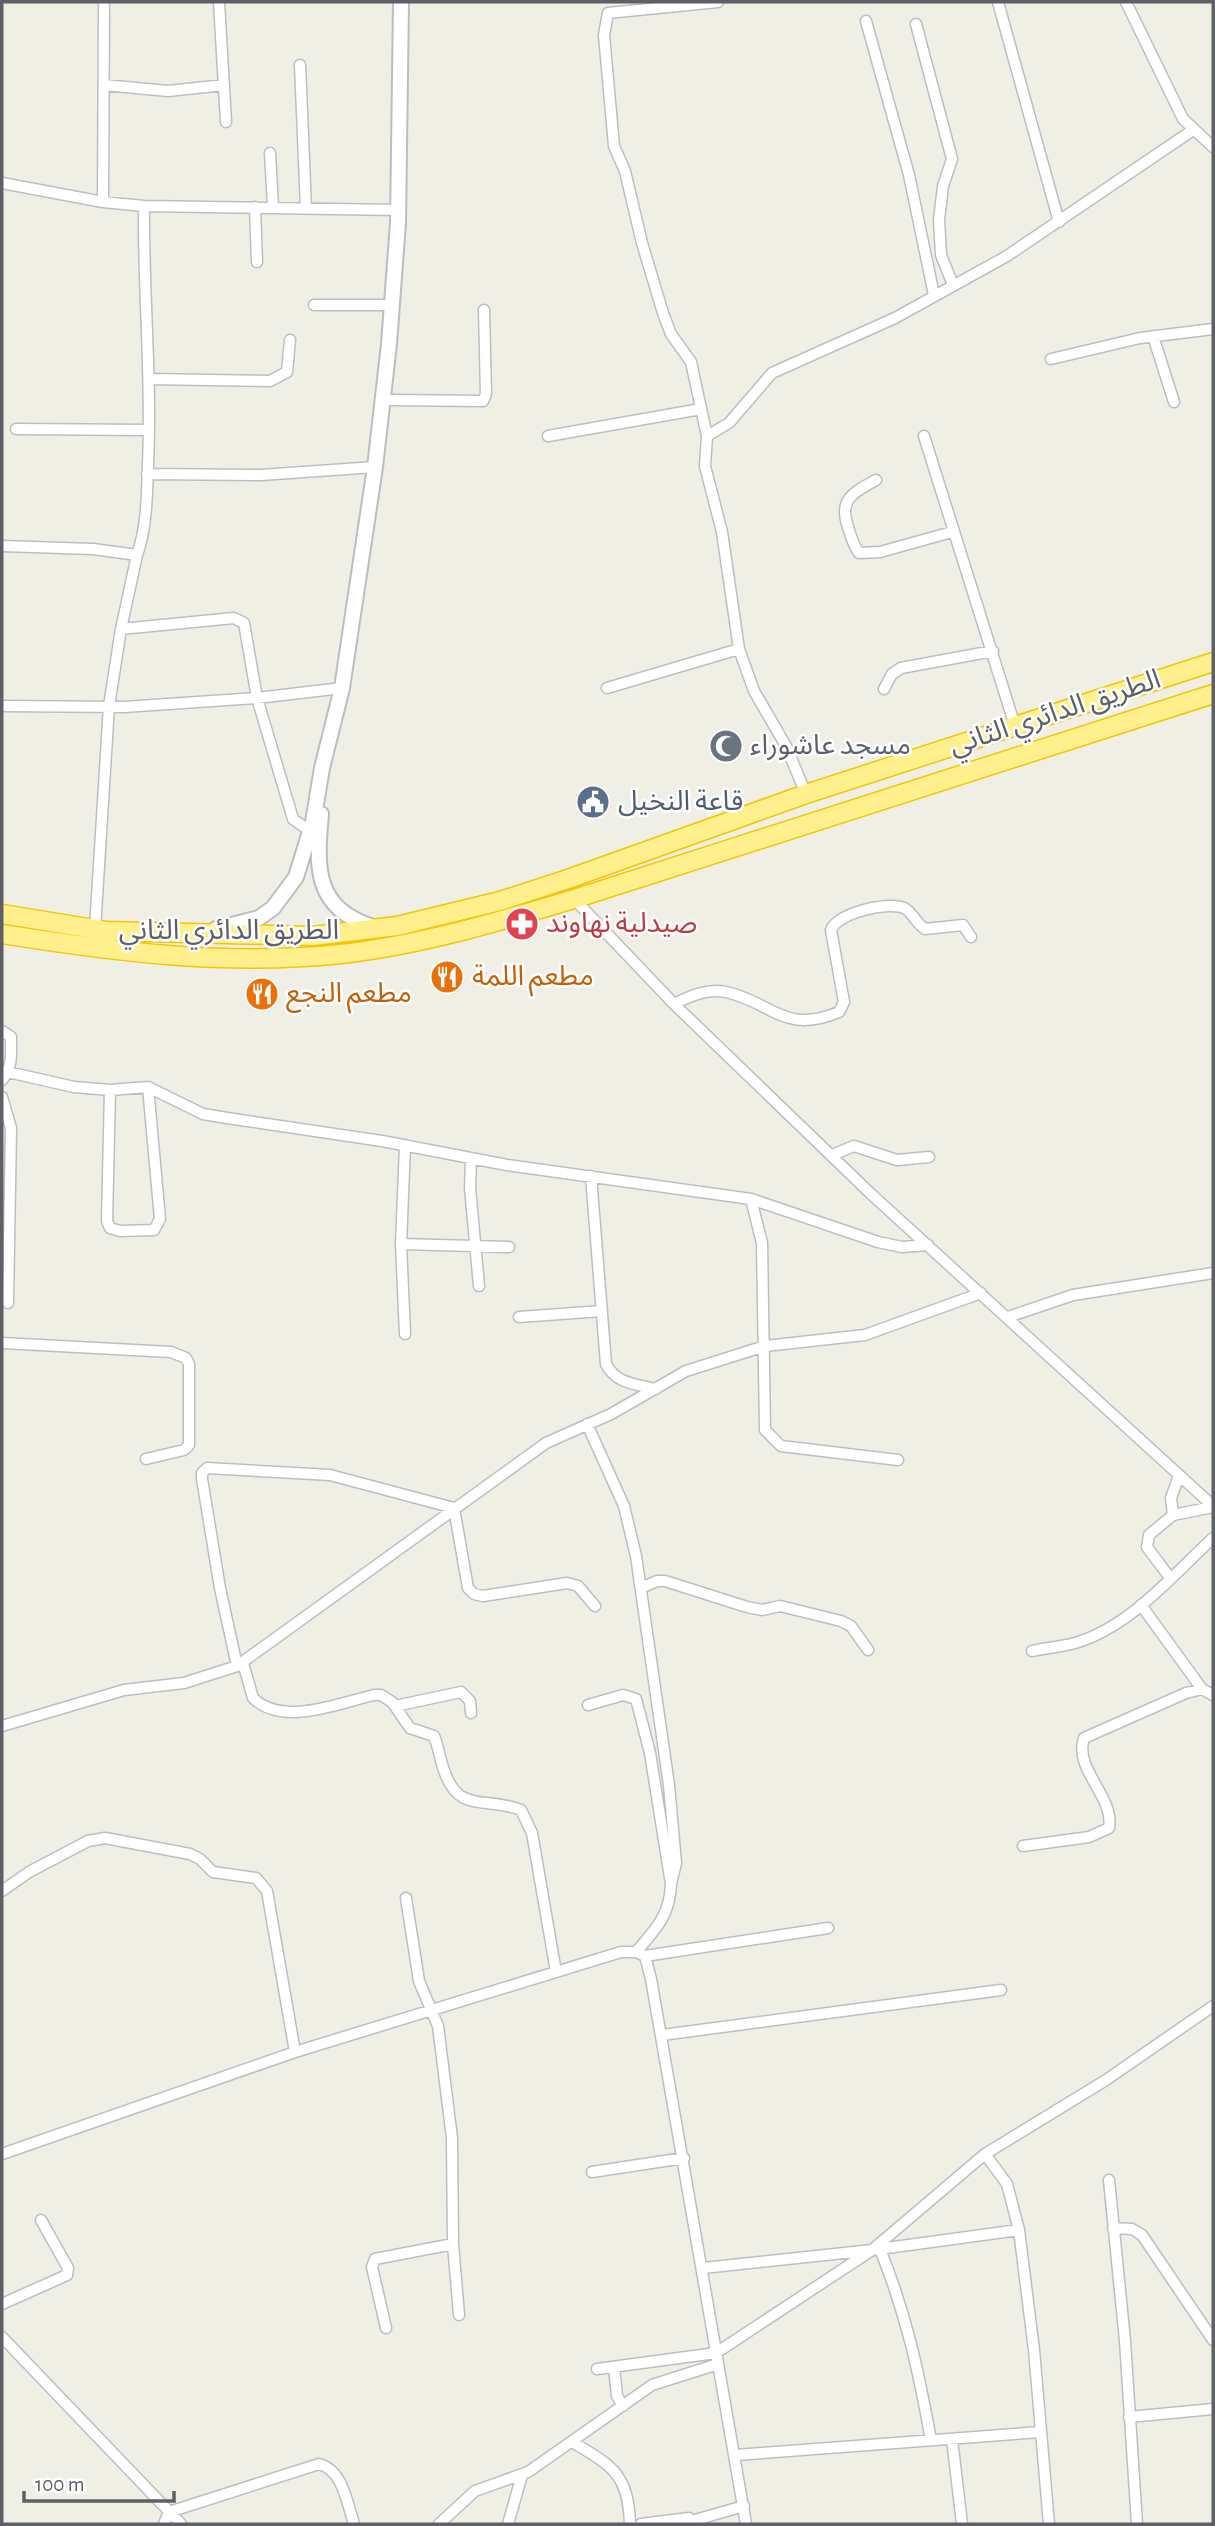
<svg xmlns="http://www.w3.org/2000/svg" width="1215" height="2526" font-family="'Alegreya Sans','Noto Sans Arabic',sans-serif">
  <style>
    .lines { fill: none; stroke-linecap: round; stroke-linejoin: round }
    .street-casing { stroke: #bdbec5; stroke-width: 13 }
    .secondary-casing { stroke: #bbbdc4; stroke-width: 18 }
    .highway-casing { stroke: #f5c500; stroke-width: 21 }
    .street { stroke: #fff; stroke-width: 10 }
    .secondary { stroke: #fff; stroke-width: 14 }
    .highway { stroke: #ffef8d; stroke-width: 18 }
    .labels { text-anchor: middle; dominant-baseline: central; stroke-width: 5; stroke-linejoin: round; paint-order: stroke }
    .street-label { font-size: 28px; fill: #5d6067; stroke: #fff }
    .worship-label { font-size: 28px; fill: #5b616d; stroke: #fff; text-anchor: start }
    .service-label { font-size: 28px; fill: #4e5e75; stroke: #fff; text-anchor: start }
    .health-label { font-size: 28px; fill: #be3a42; stroke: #fff; text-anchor: start }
    .food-label { font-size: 28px; fill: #c56008; stroke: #fff; text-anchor: start }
  </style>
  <rect width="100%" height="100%" fill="#f0efe5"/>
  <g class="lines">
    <defs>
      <path id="street" d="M219,2l7,120
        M718,2l-110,11 -4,22 10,111 11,25 17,72 21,70 8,21 20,28 16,74 -2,30 17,66 17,117 15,42 32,55 20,48
        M998,2l61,220
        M1126,2l57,117 30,28
        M866,21l43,154 25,120
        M916,24l36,135 -9,27 -4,34 2,35 12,30
        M300,65l6,143
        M104,85l64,6 56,-6
        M270,153l3,54
        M2,183l101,19 1,-200
        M144,206l254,4
        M255,207l2,55
        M314,305h78
        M1153,336l21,66
        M1051,359l89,-21 73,-9
        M149,379l121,2 17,-9 3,-32
        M390,400l93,1 3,-7 -2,-84
        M16,429l133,1
        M548,436l153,-27
        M707,436l22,-13 43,-50 123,-55 112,-62 186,-126
        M924,436l91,290
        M147,474l114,1 114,-8
        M876,480c-22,12 -38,19 -28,47 3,9 5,18 11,26l21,-1 72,-20
        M2,546l91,3 44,6c10,-28 10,-61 11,-91 4,-86 -5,-172 -4,-258l-41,-4
        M121,629l113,-11 10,5 13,75 36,121 18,13
        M607,688l132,-39
        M884,689l8,-15 9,-6 92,-17
        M2,706l122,1 133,-9 85,-10
        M574,899l100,105 196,189 343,313
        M95,929l14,-223 12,-77 16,-74
        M674,1004c16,-8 34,-16 52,-12 46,10 58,43 113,20l5,-10 -13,-72c5,-17 60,-30 75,-21 7,5 11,15 19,20l38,-4 8,12
        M2,1031l9,6c0,17 2,29 -9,43
        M8,1072l66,15 36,3 38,-3 55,27 24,4 155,23 125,24 244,34 127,43 24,5 26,-2
        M110,1090l-3,131 3,7 10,3 34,-1 6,-11 -12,-132
        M2,1097l9,31 -3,175
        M405,1145l-4,99 4,90
        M832,1155l22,-9 43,14 32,-3
        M471,1158l-1,30 9,98
        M591,1176l15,188c10,20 30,20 50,25
        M751,1199l11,44 3,187 16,16 117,14
        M401,1244l108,3
        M519,1317l83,-6
        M1008,1317l65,-22 140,-22
        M2,1343l169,9 15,6 3,6v81l-5,5 -38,9
        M587,1424l37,82 12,50 33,229 7,78 -5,21
        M1173,1515l-2,-17 8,-22
        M1170,1578l-23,-31 2,-12 24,-20 40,-8
        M641,1588l16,-7h8l82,26 15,3 18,-4 61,15 10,5 17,24
        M1141,1605l61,84
        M1032,1651c14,-3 29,-4 43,-8 55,-16 98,-68 138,-105
        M243,1663l10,35c30,29 86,5 121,-3h7l11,7 18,26 24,8c5,12 6,25 11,37 15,41 41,23 76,37l11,23 24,139
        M237,1666l-17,-78 -18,-109v-6l5,-5 123,7 124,33 14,80 6,6 9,2 84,-13 11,3 17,20
        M588,1705l35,-10 13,4 14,54 21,131c-1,31 -15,45 -35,68
        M395,1706l66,-14 9,9 1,12
        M2,1726l122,-36 60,-7 53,-17 309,-223 65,-29 75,-43 79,-25 100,-11 116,-42
        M1023,1846l66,-9 20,-9c6,-31 -36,-59 -25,-90l102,-45 16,-4 11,6
        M2,1891l27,-19 59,-31 17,-3 85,16 10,5 13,13 43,6 11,13 28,161
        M406,1898l13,83 19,45 14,112 1,106 6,71
        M645,1956l183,-28
        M662,2035l339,-45
        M2,2154l293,-102 326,-100h15l9,4 6,23 95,545
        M985,2154l22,30 12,46 15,120 15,174
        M592,2172l92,-14
        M1109,2180l16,161 12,183
        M1113,2228l19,1 10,6 71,105
        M880,2249c27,68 38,120 51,191
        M703,2268l169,-18 147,-20
        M2,2304l65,-29 1,-7 -27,-48
        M386,2328l-14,-61 3,-8 78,-15
        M2,2337l179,187
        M614,2367l3,29 6,10
        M597,2369l119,-16 156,-103 113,-96 121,-74 107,-74
        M1129,2417l84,-8
        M952,2439l10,85
        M572,2442c41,24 56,32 58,82
        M736,2455l304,-23
        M164,2524l5,-12 150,-48c24,6 28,39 35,60
        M439,2524l36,-33 53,-19 124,-87 66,-21
        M508,2524l14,-49
        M641,2524l48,-6
        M681,2524l63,-18"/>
      <path id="secondary" d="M321,814c-5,54 -7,94 52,113
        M216,929l43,-11 14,-10 23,-31 17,-55 9,-54 20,-80 33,-221 14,-123 9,-121 3,-221"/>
      <path id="highway" d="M2,914l104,17 207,5 84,-10 103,-25 68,-22 238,-85 407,-132
        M2,934c113,18 224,32 339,20 79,-9 157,-32 233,-55l639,-205"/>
    </defs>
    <use href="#street" class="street-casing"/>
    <use href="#secondary" class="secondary-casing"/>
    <use href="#highway" class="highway-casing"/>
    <use href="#street" class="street"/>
    <use href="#secondary" class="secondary"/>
    <use href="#highway" class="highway"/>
  </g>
  <defs>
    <symbol id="mosque-disc" viewBox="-11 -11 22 22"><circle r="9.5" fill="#6b7280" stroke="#fff"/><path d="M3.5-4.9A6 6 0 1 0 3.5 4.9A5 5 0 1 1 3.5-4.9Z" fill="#fff"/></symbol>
    <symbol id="civic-disc" viewBox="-11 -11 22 22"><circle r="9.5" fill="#5c6f8a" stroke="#fff"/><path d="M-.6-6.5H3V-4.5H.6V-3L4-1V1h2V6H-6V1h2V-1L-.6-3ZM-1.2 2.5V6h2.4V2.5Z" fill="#fff"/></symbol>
    <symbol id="pharmacy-disc" viewBox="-11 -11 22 22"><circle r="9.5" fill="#e0444e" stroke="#fff"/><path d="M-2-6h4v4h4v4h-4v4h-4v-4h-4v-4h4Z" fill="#fff"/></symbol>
    <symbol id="restaurant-disc" viewBox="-11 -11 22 22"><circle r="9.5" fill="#e8710a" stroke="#fff"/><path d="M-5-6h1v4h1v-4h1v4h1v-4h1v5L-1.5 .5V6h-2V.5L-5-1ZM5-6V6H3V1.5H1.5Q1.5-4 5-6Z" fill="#fff"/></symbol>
  </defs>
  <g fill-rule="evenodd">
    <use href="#mosque-disc" x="707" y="727" width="38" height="38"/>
    <use href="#civic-disc" x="574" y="783" width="38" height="38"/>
    <use href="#pharmacy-disc" x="503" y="905" width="38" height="38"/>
    <use href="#restaurant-disc" x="428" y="958" width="38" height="38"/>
    <use href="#restaurant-disc" x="243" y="975" width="38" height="38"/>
  </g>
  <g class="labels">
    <g class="street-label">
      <text transform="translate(1055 713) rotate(-18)">الطريق الدائري الثاني</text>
      <text x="229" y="931">الطريق الدائري الثاني</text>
    </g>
    <g class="worship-label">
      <text x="750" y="746">مسجد عاشوراء</text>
    </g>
    <g class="service-label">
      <text x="618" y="802">قاعة النخيل</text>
    </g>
    <g class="health-label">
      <text x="546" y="924">صيدلية نهاوند</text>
    </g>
    <g class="food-label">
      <text x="472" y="977">مطعم اللمة</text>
      <text x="286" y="994">مطعم النجع</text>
    </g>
  </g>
  <rect width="1215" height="2526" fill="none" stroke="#5d6067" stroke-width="7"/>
  <path d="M24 2491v10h150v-10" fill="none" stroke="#5d6067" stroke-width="3.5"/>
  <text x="35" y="2491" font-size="21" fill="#5d6067" stroke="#ffffff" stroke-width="5" paint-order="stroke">100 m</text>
</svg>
